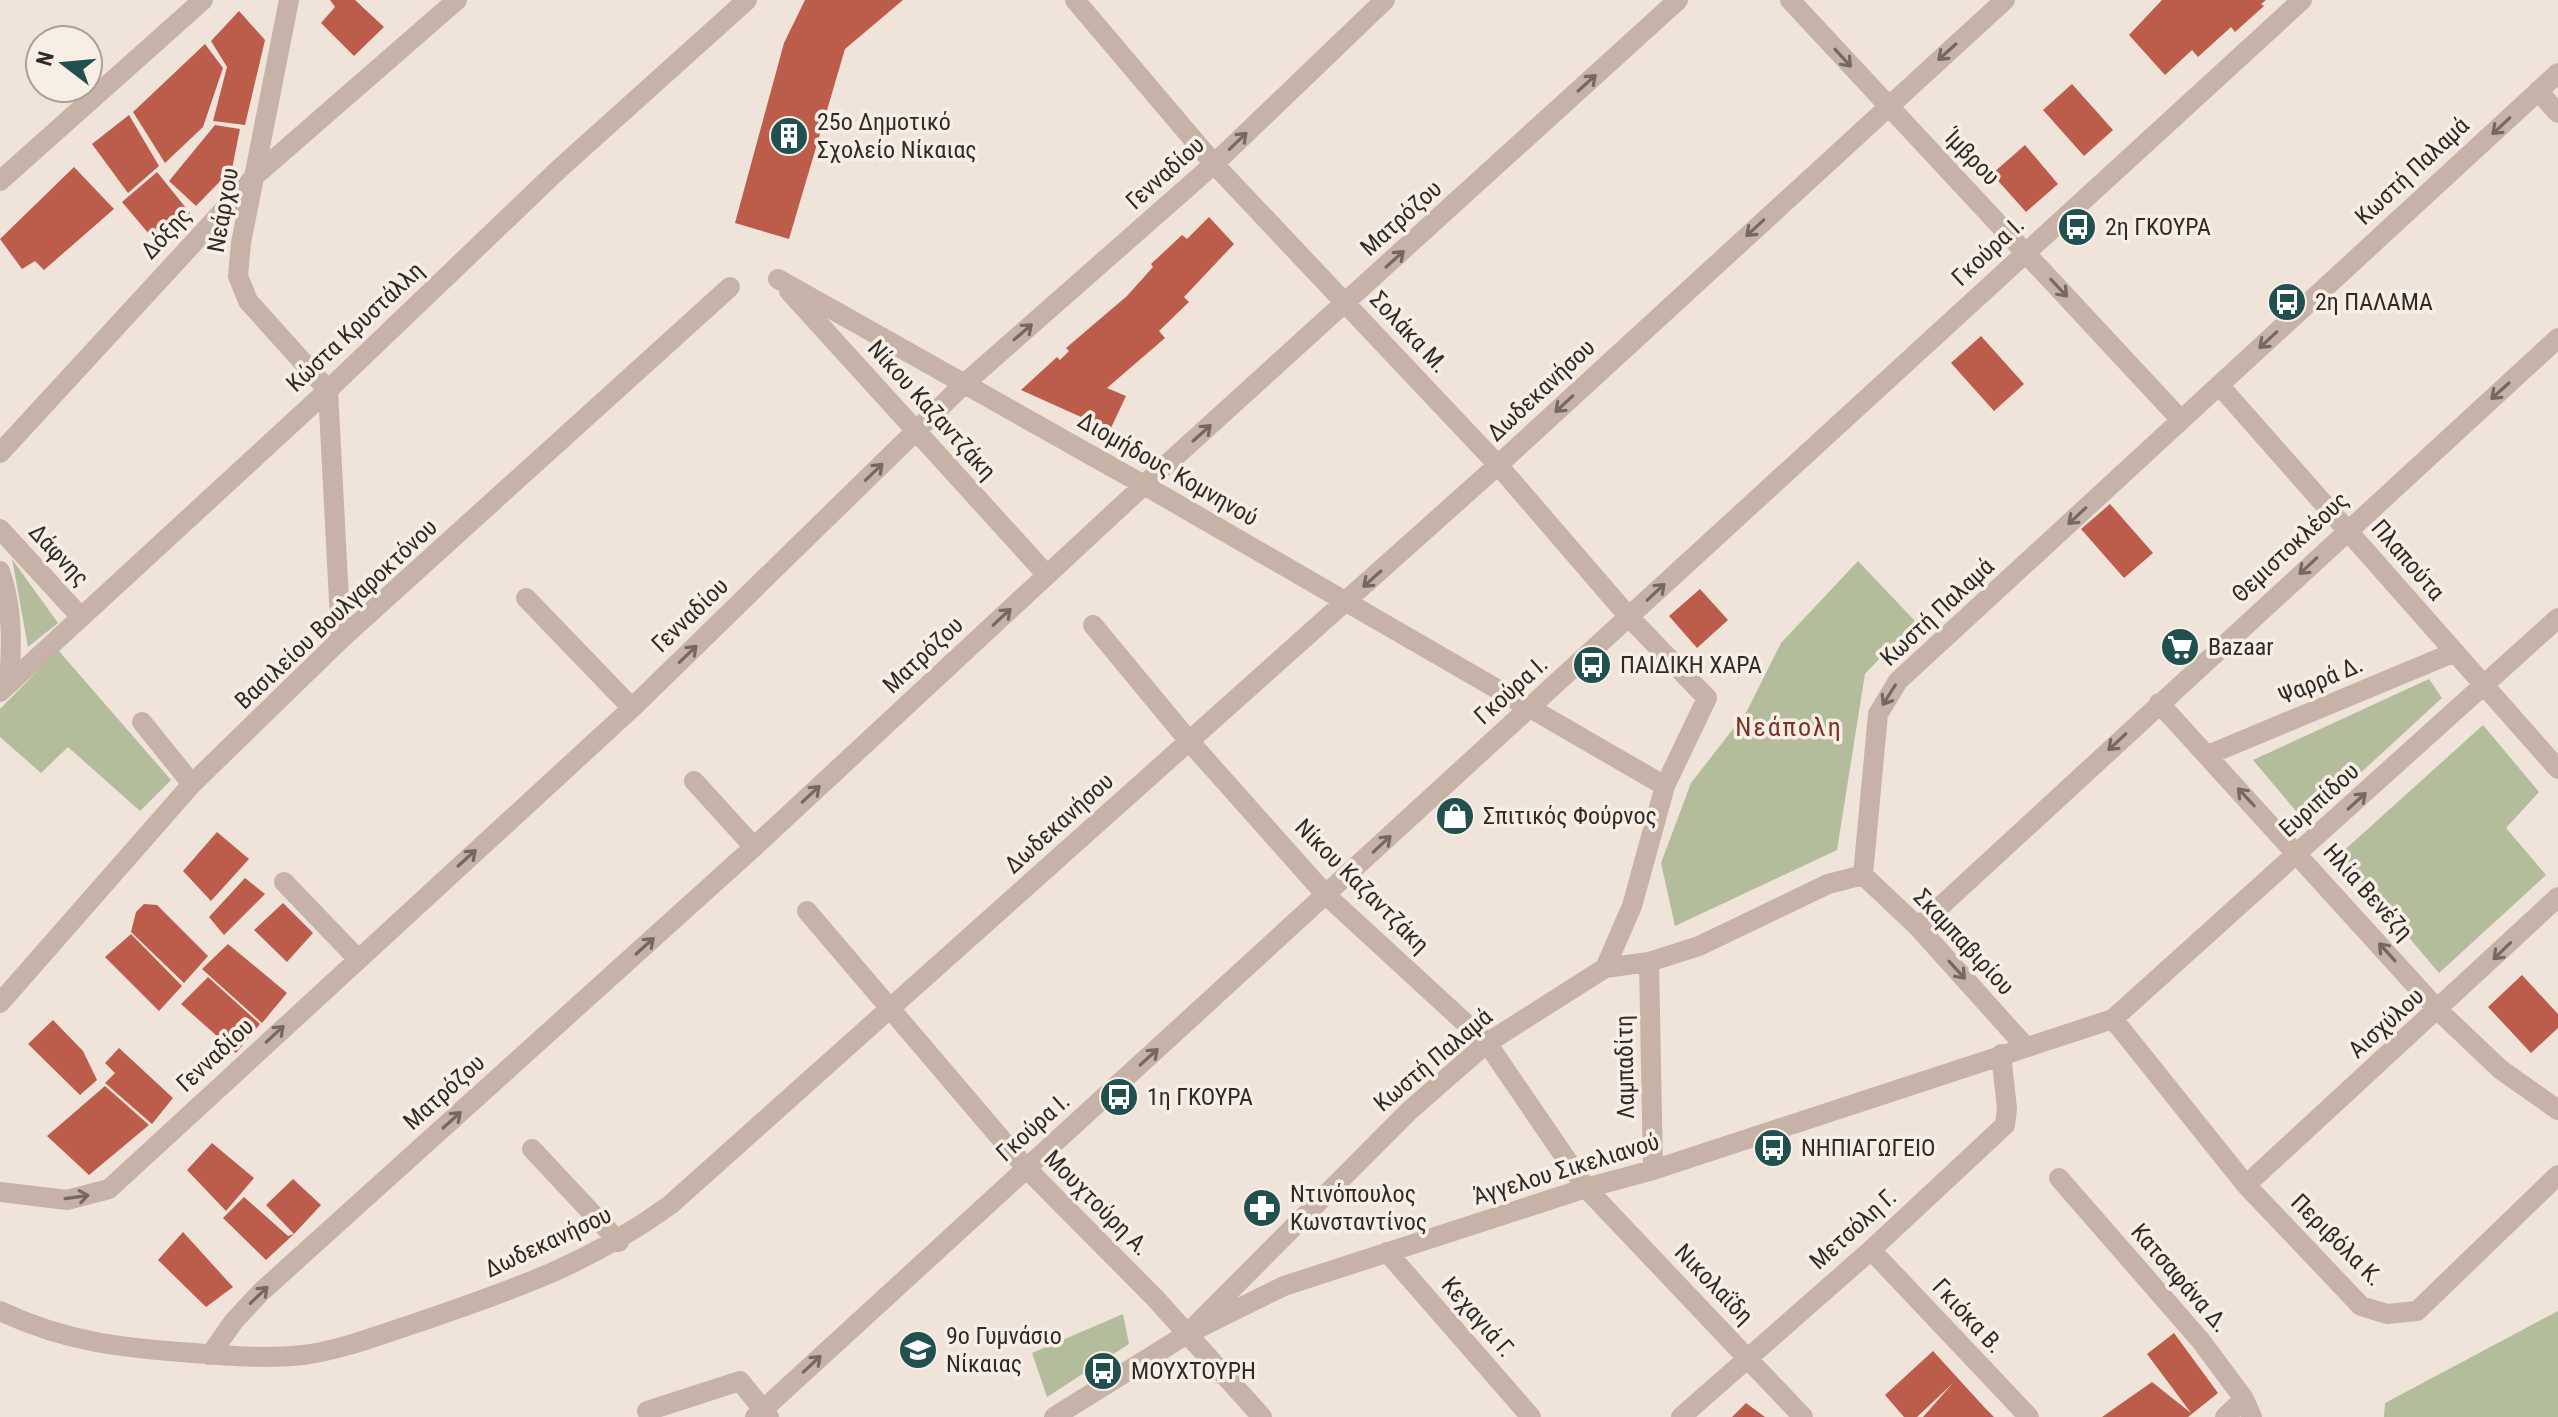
<svg xmlns="http://www.w3.org/2000/svg" width="2558" height="1417" font-family="'Roboto Condensed',sans-serif">
  <style>
    .green { fill: #b4bd9b }
    .building { fill: #bc5d4b }
    .lines { fill: none; stroke-linecap: round; stroke-linejoin: round }
    .minor { stroke: #c6b2a7; stroke-width: 20 }
    .oneway { stroke: #756761 }
    .labels { text-anchor: middle; dominant-baseline: central; stroke-width: 7; stroke-linejoin: round; paint-order: stroke }
    .poi-label { font-size: 24px; fill: #332a27; stroke: #f7eee6; text-anchor: start }
    .street-label { font-size: 24px; fill: #332a27; stroke: #f7eee6 }
    .neighbourhood-label { font-size: 26px; letter-spacing: 2px; fill: #7b3327; stroke: #f7eee6 }
  </style>
  <rect width="100%" height="100%" fill="#efe3da"/>
  <path class="green" d="M12,559l46,64 -30,24z
    M1858,561l57,60 -50,53 -28,176 -162,76 -14,-63 30,-80 56,-72 34,-68z
    M58,650l113,130 -31,31 -72,-64 -27,26 -41,-36v-28z
    M2429,679l13,19 -136,125 -53,-63z
    M2483,725l56,67 -33,36 40,47 -107,98 -100,-118z
    M2558,1311v106h-174l1,-14z
    M1123,1314l6,30 -82,53 -15,-44z"/>
  <path class="building" d="M330,0h25l29,27 -30,29 -33,-33 14,-16z
    M805,0h98l-58,49 -56,190 -54,-16 49,-180z
    M2162,0h104l-5,4 3,2 -29,26 -4,-5 -33,30 -6,-7 -27,25 -36,-40z
    M239,11l26,29 -20,85 -32,-4 14,-54 -16,-26z
    M205,44l18,24 -20,59 -38,36 -32,-51z
    M2072,84l41,46 -29,26 -41,-46z
    M129,115l30,51 -31,27 -36,-49z
    M215,125l25,4 -8,40 -36,37 -27,-25z
    M2025,145l33,39 -32,28 -34,-38z
    M74,167l40,42 -70,61 -9,-9 -13,8 -22,-30z
    M157,172l33,41 -30,34 -38,-45z
    M1209,217l25,27 -50,53 5,5 -30,29 6,7 -58,50 19,8 -16,34 -89,-40 36,-33 3,3 9,-9 -3,-3 61,-52 26,-29 -2,-3 31,-29 5,4z
    M1981,336l43,48 -30,27 -43,-48z
    M2110,504l43,49 -29,25 -43,-49z
    M1700,589l28,31 -31,28 -28,-32z
    M217,832l32,27 -38,42 -28,-30z
    M245,878l20,16 -41,41 -15,-18z
    M283,903l30,30 -26,29 -33,-32z
    M144,904l13,1 51,51 -24,27 -53,-51 5,-20z
    M131,934l51,52 -23,25 -54,-54z
    M228,944l59,49 -25,30 -60,-54z
    M2522,975l36,39v14l-27,25 -43,-46z
    M208,977l52,47 -24,29 -55,-49z
    M53,1020l30,31 14,29 -17,15 -52,-51z
    M119,1048l54,50 -21,26 -47,-41 10,-10 -10,-10z
    M105,1086l44,39 -60,50 -42,-39z
    M212,1143l42,35 -28,33 -39,-41z
    M293,1179l28,26 -27,29 -28,-29z
    M244,1197l44,39 6,-2 -28,26 -43,-42z
    M183,1232l50,55 -27,20 -48,-47z
    M2174,1333l44,60 -30,24h-86l50,-35 39,31 -44,-59z
    M1933,1351l52,57 9,9h-71l30,-34 -36,34h-13l-19,-22z
    M1746,1403l19,14h-33z"/>
  <g class="lines">
    <path class="minor" d="M289,0l-48,243 -3,33 10,25 80,89 13,249
      M1075,0l139,164 284,301 131,152 78,81 -42,88 -33,120 -27,62
      M1790,0l391,420
      M2538,91l20,22
      M0,181l203,-181
      M778,279l366,206 521,301
      M789,291l258,284
      M2219,385l339,384
      M0,453l256,-278 201,-175
      M0,529l80,87
      M0,571c13,38 12,73 9,113
      M526,598l106,110
      M1093,625l96,116 137,154 161,148 99,145 217,229
      M0,692l328,-302 230,-220 189,-170
      M2159,703l280,308 61,58 58,41
      M142,722l50,62
      M2208,755l247,-103
      M694,781l60,66
      M1863,875l55,52 107,119
      M284,882l73,76
      M807,911l219,257 129,130 107,119
      M1918,927l640,-589
      M1649,962l4,208
      M0,1003l192,-219 149,-145 389,-352
      M2113,1019l133,166 115,121 26,8 30,-3 141,-136
      M532,1149l87,93
      M2059,1178l142,163 43,58 8,18
      M2246,1185l312,-288
      M0,1192l67,8 42,-11 523,-481 332,-324 250,-220 171,-164
      M1871,1250l158,167
      M1387,1252l144,165
      M0,1311c66,31 122,37 194,42 36,3 73,6 109,2 39,-5 79,-21 116,-33 96,-33 168,-57 251,-117l828,-740 507,-465
      M1187,1334l222,-223 78,-68 118,-75 44,-6 50,-16 129,-62 35,-9 15,-161 20,-33 660,-608
      M210,1355l24,-34 27,-29 493,-445 390,-362 534,-485
      M647,1411l93,-30 29,36
      M755,1417l1547,-1417
      M1054,1417l133,-83 97,-48 302,-98 67,-18 460,-151 445,-401
      M1681,1417l190,-167 134,-125 2,-16 -6,-55
      M2225,1417l19,-18"/>
  </g>
  <defs><path id="oneway-shaft" d="M-6 0H5M1.5-3L5.5 0L1.5 3" fill="none" stroke-width="1.6" stroke-linecap="round" stroke-linejoin="round" transform="scale(2)"/></defs>
  <g class="oneway">
    <use href="#oneway-shaft" transform="translate(1947 52) rotate(138)"/>
    <use href="#oneway-shaft" transform="translate(1843 58) rotate(48)"/>
    <use href="#oneway-shaft" transform="translate(1587 83) rotate(-42)"/>
    <use href="#oneway-shaft" transform="translate(2501 126) rotate(137)"/>
    <use href="#oneway-shaft" transform="translate(1238 141) rotate(-44)"/>
    <use href="#oneway-shaft" transform="translate(1755 228) rotate(137)"/>
    <use href="#oneway-shaft" transform="translate(1395 259) rotate(-42)"/>
    <use href="#oneway-shaft" transform="translate(2059 288) rotate(47)"/>
    <use href="#oneway-shaft" transform="translate(1023 332) rotate(-41)"/>
    <use href="#oneway-shaft" transform="translate(2268 340) rotate(137)"/>
    <use href="#oneway-shaft" transform="translate(2500 391) rotate(138)"/>
    <use href="#oneway-shaft" transform="translate(1564 404) rotate(137)"/>
    <use href="#oneway-shaft" transform="translate(1202 433) rotate(-42)"/>
    <use href="#oneway-shaft" transform="translate(874 472) rotate(-44)"/>
    <use href="#oneway-shaft" transform="translate(2077 516) rotate(137)"/>
    <use href="#oneway-shaft" transform="translate(2308 566) rotate(137)"/>
    <use href="#oneway-shaft" transform="translate(1372 579) rotate(138)"/>
    <use href="#oneway-shaft" transform="translate(1656 592) rotate(-43)"/>
    <use href="#oneway-shaft" transform="translate(1002 617) rotate(-43)"/>
    <use href="#oneway-shaft" transform="translate(688 654) rotate(-44)"/>
    <use href="#oneway-shaft" transform="translate(1889 695) rotate(122)"/>
    <use href="#oneway-shaft" transform="translate(2117 742) rotate(137)"/>
    <use href="#oneway-shaft" transform="translate(811 794) rotate(-43)"/>
    <use href="#oneway-shaft" transform="translate(2246 797) rotate(-133)"/>
    <use href="#oneway-shaft" transform="translate(2357 801) rotate(-42)"/>
    <use href="#oneway-shaft" transform="translate(1382 844) rotate(-43)"/>
    <use href="#oneway-shaft" transform="translate(467 858) rotate(-42)"/>
    <use href="#oneway-shaft" transform="translate(645 946) rotate(-42)"/>
    <use href="#oneway-shaft" transform="translate(2502 951) rotate(136)"/>
    <use href="#oneway-shaft" transform="translate(2387 952) rotate(-132)"/>
    <use href="#oneway-shaft" transform="translate(1957 970) rotate(48)"/>
    <use href="#oneway-shaft" transform="translate(275 1034) rotate(-43)"/>
    <use href="#oneway-shaft" transform="translate(1149 1057) rotate(-42)"/>
    <use href="#oneway-shaft" transform="translate(452 1120) rotate(-42)"/>
    <use href="#oneway-shaft" transform="translate(77 1197) rotate(-8)"/>
    <use href="#oneway-shaft" transform="translate(259 1295) rotate(-44)"/>
    <use href="#oneway-shaft" transform="translate(812 1364) rotate(-43)"/>
  </g>
  <defs>
    <symbol id="building-disc" viewBox="-11 -11 22 22"><circle r="9.5" fill="#205150" stroke="#f7eee6"/><path d="M-4-6H4V6H1V3H-1V6H-4ZM-2.5-4.3h1.7v1.8h-1.7ZM.8-4.3h1.7v1.8H.8ZM-2.5-1h1.7V.8h-1.7ZM.8-1h1.7V.8H.8Z" fill="#fff"/></symbol>
    <symbol id="bus-disc" viewBox="-11 -11 22 22"><circle r="9.5" fill="#205150" stroke="#f7eee6"/><path d="M-5-6H5V4H4V6H2V4H-2V6H-4V4H-5ZM-3.5-4V0h7V-4ZM-3.5 1.2v1.5H-2V1.2ZM2 1.2v1.5H3.5V1.2Z" fill="#fff"/></symbol>
    <symbol id="supermarket-disc" viewBox="-11 -11 22 22"><circle r="9.5" fill="#205150" stroke="#f7eee6"/><path d="M-6-5.5h2.5l.6 2H6L4.5 2H-2.5L-4.4-4H-6ZM-1.5 3.2a1.3 1.3 0 1 0 .1 0ZM3 3.2a1.3 1.3 0 1 0 .1 0Z" fill="#fff"/></symbol>
    <symbol id="shop-disc" viewBox="-11 -11 22 22"><circle r="9.5" fill="#205150" stroke="#f7eee6"/><path d="M-5-2.5h2.3a2.7 3.5 0 0 1 5.4 0H5L5.5 6h-11ZM-1.5-2.5h3a1.5 2.3 0 0 0-3 0Z" fill="#fff"/></symbol>
    <symbol id="pharmacy-disc" viewBox="-11 -11 22 22"><circle r="9.5" fill="#205150" stroke="#f7eee6"/><path d="M-2-6h4v4h4v4h-4v4h-4v-4h-4v-4h4Z" fill="#fff"/></symbol>
    <symbol id="school-disc" viewBox="-11 -11 22 22"><circle r="9.5" fill="#205150" stroke="#f7eee6"/><path d="M0-5L7-2L0 1L-7-2ZM-4 1L0 2.5L4 1V4Q0 6-4 4Z" fill="#fff"/></symbol>
  </defs>
  <g fill-rule="evenodd">
    <use href="#building-disc" x="767" y="114" width="44" height="44"/>
    <use href="#bus-disc" x="2055" y="205" width="44" height="44"/>
    <use href="#bus-disc" x="2265" y="280" width="44" height="44"/>
    <use href="#supermarket-disc" x="2158" y="625" width="44" height="44"/>
    <use href="#bus-disc" x="1570" y="643" width="44" height="44"/>
    <use href="#shop-disc" x="1433" y="794" width="44" height="44"/>
    <use href="#bus-disc" x="1097" y="1075" width="44" height="44"/>
    <use href="#bus-disc" x="1751" y="1126" width="44" height="44"/>
    <use href="#pharmacy-disc" x="1240" y="1186" width="44" height="44"/>
    <use href="#school-disc" x="896" y="1328" width="44" height="44"/>
    <use href="#bus-disc" x="1081" y="1349" width="44" height="44"/>
  </g>
  <g class="labels">
    <g class="poi-label">
      <text x="817" y="122">25o Δημοτικό<tspan x="817" dy="28">Σχολείο Νίκαιας</tspan></text>
      <text x="2105" y="227">2η ΓΚΟΥΡΑ</text>
      <text x="2315" y="302">2η ΠΑΛΑΜΑ</text>
      <text x="2208" y="647">Bazaar</text>
      <text x="1620" y="665">ΠΑΙΔΙΚΗ ΧΑΡΑ</text>
      <text x="1483" y="816">Σπιτικός Φούρνος</text>
      <text x="1147" y="1097">1η ΓΚΟΥΡΑ</text>
      <text x="1801" y="1148">ΝΗΠΙΑΓΩΓΕΙΟ</text>
      <text x="1290" y="1194">Ντινόπουλος<tspan x="1290" dy="28">Κωνσταντίνος</tspan></text>
      <text x="946" y="1336">9ο Γυμνάσιο<tspan x="946" dy="28">Νίκαιας</tspan></text>
      <text x="1131" y="1371">ΜΟΥΧΤΟΥΡΗ</text>
    </g>
    <g class="street-label">
      <text transform="translate(1972 157) rotate(46)">Ίμβρου</text>
      <text transform="translate(2412 171) rotate(-43)">Κωστή Παλαμά</text>
      <text transform="translate(1165 173) rotate(-42)">Γενναδίου</text>
      <text transform="translate(223 210) rotate(-80)">Νεάρχου</text>
      <text transform="translate(1401 218) rotate(-42)">Ματρόζου</text>
      <text transform="translate(166 233) rotate(-47)">Δόξης</text>
      <text transform="translate(1988 251) rotate(-43)">Γκούρα Ι.</text>
      <text transform="translate(355 327) rotate(-43)">Κώστα Κρυστάλλη</text>
      <text transform="translate(1409 332) rotate(47)">Σολάκα Μ.</text>
      <text transform="translate(1541 390) rotate(-43)">Δωδεκανήσου</text>
      <text transform="translate(932 410) rotate(48)">Νίκου Καζαντζάκη</text>
      <text transform="translate(1168 469) rotate(30)">Διομήδους Κομνηνού</text>
      <text transform="translate(2290 547) rotate(-43)">Θεμιστοκλέους</text>
      <text transform="translate(59 555) rotate(47)">Δάφνης</text>
      <text transform="translate(2408 560) rotate(49)">Πλαπούτα</text>
      <text transform="translate(1937 612) rotate(-43)">Κωστή Παλαμά</text>
      <text transform="translate(336 614) rotate(-43)">Βασιλείου Βουλγαροκτόνου</text>
      <text transform="translate(690 615) rotate(-44)">Γενναδίου</text>
      <text transform="translate(923 655) rotate(-43)">Ματρόζου</text>
      <text transform="translate(2321 680) rotate(-23)">Ψαρρά Δ.</text>
      <text transform="translate(1511 690) rotate(-42)">Γκούρα Ι.</text>
      <text transform="translate(2319 800) rotate(-42)">Ευριπίδου</text>
      <text transform="translate(1059 823) rotate(-42)">Δωδεκανήσου</text>
      <text transform="translate(1362 886) rotate(45)">Νίκου Καζαντζάκη</text>
      <text transform="translate(2368 892) rotate(48)">Ηλία Βενέζη</text>
      <text transform="translate(1964 942) rotate(47)">Σκαμπαβιρίου</text>
      <text transform="translate(2386 1023) rotate(-42)">Αισχύλου</text>
      <text transform="translate(215 1055) rotate(-43)">Γενναδίου</text>
      <text transform="translate(1433 1060) rotate(-40)">Κωστή Παλαμά</text>
      <text transform="translate(1625 1067) rotate(-91)">Λαμπαδίτη</text>
      <text transform="translate(444 1092) rotate(-42)">Ματρόζου</text>
      <text transform="translate(1033 1127) rotate(-42)">Γκούρα Ι.</text>
      <text transform="translate(1566 1169) rotate(-17)">Άγγελου Σικελιανού</text>
      <text transform="translate(1097 1203) rotate(45)">Μουχτούρη Α.</text>
      <text transform="translate(1853 1229) rotate(-42)">Μετσόλη Γ.</text>
      <text transform="translate(2337 1240) rotate(45)">Περιβόλα Κ.</text>
      <text transform="translate(548 1242) rotate(-25)">Δωδεκανήσου</text>
      <text transform="translate(2180 1278) rotate(49)">Κατσαφάνα Δ.</text>
      <text transform="translate(1714 1284) rotate(46)">Νικολαΐδη</text>
      <text transform="translate(1968 1316) rotate(47)">Γκιόκα Β.</text>
      <text transform="translate(1478 1317) rotate(49)">Κεχαγιά Γ.</text>
    </g>
    <g class="neighbourhood-label">
      <text x="1789" y="727">Νεάπολη</text>
    </g>
  </g>
  <g transform="translate(64 64) rotate(286)"><circle r="38" fill="#f7eee6" stroke="#a9a09a" stroke-width="2"/>
  <path d="M0-6L14 30L0 20L-14 30Z" fill="#205150"/>
  <text y="-12" font-size="22" font-weight="bold" text-anchor="middle" fill="#332a27">N</text>
  </g>
</svg>
